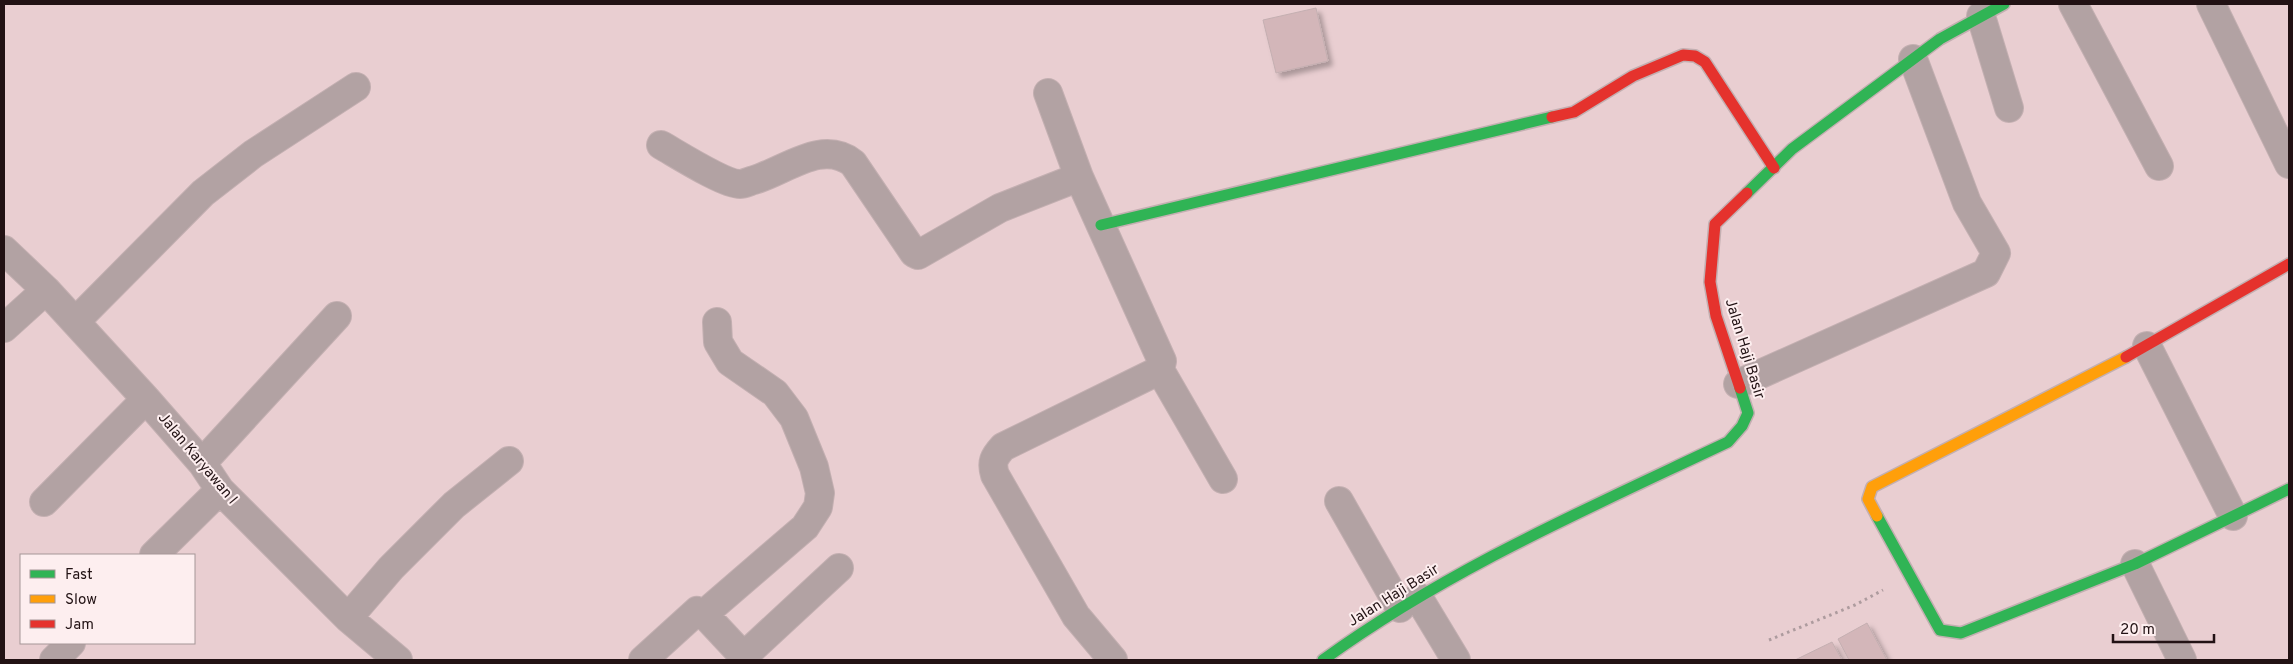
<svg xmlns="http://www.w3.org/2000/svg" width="2293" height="664" font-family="Overpass,sans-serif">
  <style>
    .building { fill: #d3b6b9; stroke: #c4afb1; filter: url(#shadow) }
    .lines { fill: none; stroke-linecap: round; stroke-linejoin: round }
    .street-casing { stroke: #c3afb1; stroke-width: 30 }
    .fast-casing { stroke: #c3afb1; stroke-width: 14 }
    .slow-casing { stroke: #c3afb1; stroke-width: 14 }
    .jam-casing { stroke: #c3afb1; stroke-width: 14 }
    .path { stroke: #ad9b9e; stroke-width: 3; stroke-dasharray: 2.5 4; stroke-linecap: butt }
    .street { stroke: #b2a2a3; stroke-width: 28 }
    .fast { stroke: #30b455; stroke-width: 11 }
    .slow { stroke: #ff9f0a; stroke-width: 11 }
    .jam { stroke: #e5322d; stroke-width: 11 }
    .labels { text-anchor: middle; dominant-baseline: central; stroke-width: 4; stroke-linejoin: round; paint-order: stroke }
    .street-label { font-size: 15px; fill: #221214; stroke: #fdeeef }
  </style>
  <defs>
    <filter id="shadow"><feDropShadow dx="4.5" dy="4.5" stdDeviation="2.5" flood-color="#0004"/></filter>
  </defs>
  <rect width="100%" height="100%" fill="#e9ced1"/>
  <path class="building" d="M1316,8l12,53 -52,12 -13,-53z
    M1867,623l20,37h-38l-11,-21z
    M1832,642l10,18h-47z"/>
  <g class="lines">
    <defs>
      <path id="street" d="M2073,4l86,162
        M2211,4l78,160
        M1981,16l28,92
        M1048,93l31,84 83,184 -2,9 -157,77c-9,10 -12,15 -8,28l81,141 37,44
        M661,145c16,9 63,39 79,39 4,0 10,-3 14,-4 33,-10 68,-41 99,-17l61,90 4,2 82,-47 79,-31
        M4,250l42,40 100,109 56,64 18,27 128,128 50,42
        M76,321l127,-128 50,-39 103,-67
        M4,328l42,-38
        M2147,346l86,170
        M1160,370l63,109
        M1738,384l248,-111 10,-20 -29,-50 -54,-144
        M202,463l135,-147
        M1339,501l61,107
        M44,502l102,-103
        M154,555l66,-65
        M2135,564l47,96
        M1418,597l38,63
        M704,614l101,-87 13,-20 2,-14 -6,-26 -20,-49 -19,-25 -45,-31 -12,-20 -1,-20
        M348,618l43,-50 63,-63 55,-44
        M743,657l96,-89
        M54,660l17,-17
        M643,660l54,-49 7,3 43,46"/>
      <path id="fast" d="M1747,193l45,-44 148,-110 64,-35
        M1101,225l451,-108
        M1877,516l63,114 21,3 174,-69 154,-75
        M1323,660c125,-91 266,-152 405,-218l14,-16 6,-13 -8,-25"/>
      <path id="slow" d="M1877,516l-9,-17 4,-12 254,-130"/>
      <path id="jam" d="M1552,117l22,-5 59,-36 50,-21 12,1 10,6 69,106
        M2126,357l163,-93
        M1740,388l-24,-72 -6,-34 5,-58 32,-31"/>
    </defs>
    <use href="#street" class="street-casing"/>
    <use href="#fast" class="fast-casing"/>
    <use href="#slow" class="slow-casing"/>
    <use href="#jam" class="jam-casing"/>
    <path class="path" d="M1769,640l86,-35 28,-15"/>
    <use href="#street" class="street"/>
    <use href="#fast" class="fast"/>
    <use href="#slow" class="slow"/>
    <use href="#jam" class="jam"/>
  </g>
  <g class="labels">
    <g class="street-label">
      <text transform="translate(1744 349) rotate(73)">Jalan Haji Basir</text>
      <text transform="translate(197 459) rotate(50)">Jalan Karyawan I</text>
      <text transform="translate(1394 596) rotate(-32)">Jalan Haji Basir</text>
    </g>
  </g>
  <rect width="2293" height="664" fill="none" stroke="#221214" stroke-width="10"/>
  <rect x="20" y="554" width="175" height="90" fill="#fdeeef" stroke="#a59697"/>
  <rect x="30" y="570" width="25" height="8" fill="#30b455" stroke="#a59697"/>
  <text x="65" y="579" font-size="15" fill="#221214">Fast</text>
  <rect x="30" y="595" width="25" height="8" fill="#ff9f0a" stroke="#a59697"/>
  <text x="65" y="604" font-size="15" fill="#221214">Slow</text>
  <rect x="30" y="620" width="25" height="8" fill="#e5322d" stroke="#a59697"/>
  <text x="65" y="629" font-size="15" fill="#221214">Jam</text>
  <path d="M2113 634v8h101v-8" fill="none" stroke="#221214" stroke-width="2.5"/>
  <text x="2120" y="634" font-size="15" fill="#221214" stroke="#fdeeef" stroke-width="4" paint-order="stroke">20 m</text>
</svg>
